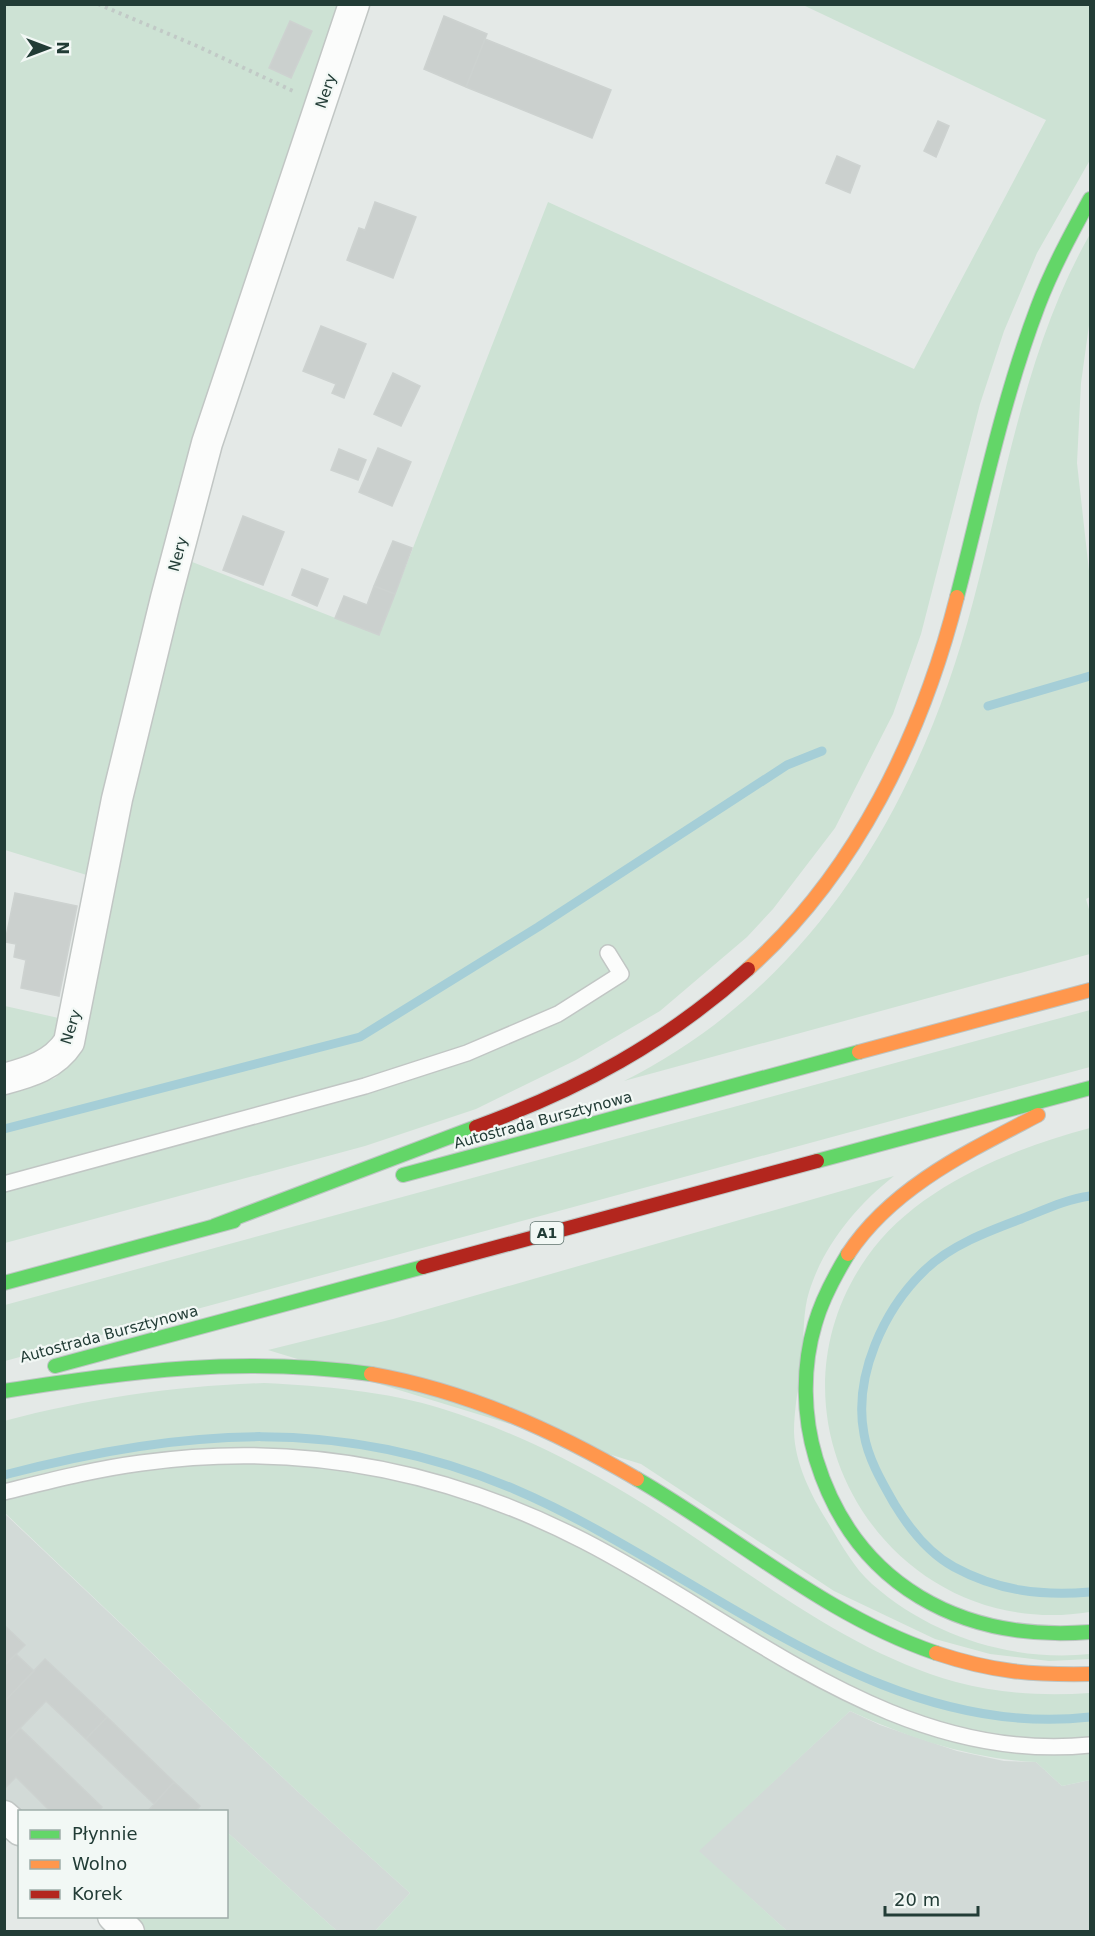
<svg xmlns="http://www.w3.org/2000/svg" width="1095" height="1936" font-family="'DejaVu Sans',sans-serif">
  <style>
    .built { fill: #d2dad7 }
    .green { fill: #cde2d4; fill-rule: evenodd }
    .lines { fill: none; stroke-linecap: round; stroke-linejoin: round }
    .stream { stroke: #a5ced7; stroke-width: 9 }
    .building { fill: #cbd0ce; stroke: #cdd2d0; stroke-width: 1.5 }
    .lane-casing { stroke: #c1c6c4; stroke-width: 18 }
    .street-casing { stroke: #c1c6c4; stroke-width: 33 }
    .fast-casing { stroke: #bdc5c3; stroke-width: 16 }
    .slow-casing { stroke: #bdc5c3; stroke-width: 16 }
    .jam-casing { stroke: #bdc5c3; stroke-width: 16 }
    .path { stroke: #c1c9c6; stroke-width: 4; stroke-dasharray: 3 4.5; stroke-linecap: butt }
    .lane { stroke: #fbfcfb; stroke-width: 15 }
    .street { stroke: #fbfcfb; stroke-width: 30 }
    .fast { stroke: #63d668; stroke-width: 14 }
    .slow { stroke: #ff974d; stroke-width: 14 }
    .jam { stroke: #b3261e; stroke-width: 14 }
    .labels { text-anchor: middle; dominant-baseline: central; stroke-width: 4.5; stroke-linejoin: round; paint-order: stroke }
    .shield { fill: #f2f8f5; stroke: #60746f; stroke-width: 1.5 }
    .shield-label { font-size: 14px; font-weight: bold; fill: #223c36 }
    .street-label { font-size: 15px; fill: #223c36; stroke: #f2f8f5 }
  </style>
  <rect width="100%" height="100%" fill="#e4e9e7"/>
  <path class="built" d="M4,1513l293,278 113,102 -35,38h-38l-110,-99 -1,-20 -207,1 -14,-14z
    M850,1711l30,14 77,26 47,10 32,1 26,24 28,-6v151h-303l-89,-80z"/>
  <path class="green" d="M5,5h338l-253,871 -85,-26zM290,21l22,10 -21,47 -22,-11z
    M803,5h287v155l-53,93 -33,78 -24,73 -59,230 -28,80 -58,114 -62,81 -26,28 -87,74 -84,49 -100,49 -111,37 -360,97v-148l50,-17 17,-17 110,-503 197,77 169,-433 366,167 132,-249z
    M1090,234v84l-9,65 -4,80 13,117v317l-4,2 4,14v41l-466,127c190,-95 297,-280 349,-479 33,-124 53,-255 117,-368z
    M5,1006l58,13c-10,31 -29,35 -58,43z
    M1090,1010v57l-1085,294v-56z
    M1090,1128v484c-198,32 -339,-190 -223,-355 49,-70 144,-108 223,-129z
    M894,1176c-37,29 -71,70 -85,116 -6,19 -5,43 -7,63 -2,25 -8,52 -8,77 1,32 17,63 33,89 13,21 26,46 45,63 59,52 140,78 218,70v5l-41,2 -59,-7 -55,-15 -101,-48 -193,-127 -373,-114 125,-31z
    M264,1383c59,3 122,8 179,26 58,18 116,45 169,76 112,64 218,162 344,197 44,12 89,14 134,11v87l-28,6 -26,-24c-65,-3 -127,-24 -186,-51l-151,140 88,80h-412l35,-38 -113,-102 -292,-278 -1,-92c87,-23 171,-35 260,-38z
    M227,1832l110,99h-190l-16,-14 95,-1z"/>
  <g class="lines">
    <path class="stream" d="M988,706l102,-30
      M4,1129l356,-92 178,-110 249,-162 35,-14
      M1090,1196c-23,3 -46,14 -69,23 -32,12 -70,26 -96,51 -41,39 -72,106 -61,164 4,25 19,50 31,71 14,23 35,49 59,62 44,24 87,29 136,25
      M4,1475c178,-47 337,-60 510,14 186,79 362,253 576,228"/>
  </g>
  <path class="building" d="M444,16l43,18 -21,53 -42,-18z
    M290,21l22,10 -21,47 -22,-10z
    M485,39l126,51 -19,48 -126,-51z
    M938,121l11,5 -13,31 -12,-6z
    M837,156l23,10 -10,27 -24,-10z
    M375,202l41,15 -23,61 -46,-18 12,-32 6,2z
    M321,326l45,18 -22,54 -12,-5 4,-9 -33,-13z
    M393,373l27,13 -19,40 -27,-12z
    M378,448l33,14 -19,44 -33,-14z
    M339,449l27,11 -8,20 -27,-10z
    M243,516l41,16 -21,53 -40,-15z
    M393,541l19,7 -17,46 -21,-8z
    M302,569l26,10 -11,27 -25,-11z
    M374,586l21,8 -16,41 -44,-17 9,-22 23,9z
    M15,893l62,13 -18,90 -38,-8 5,-28 -12,-3 2,-13 -11,-2z
    M4,1625l21,20 -21,21z
    M16,1654l18,17 -30,31v-36z
    M45,1659l62,58 -21,22 -40,-38 -42,44v-43z
    M107,1717l67,65 -20,22 -68,-65z
    M20,1728l82,79 -4,5h-47l-35,-35 -12,12v-44z
    M174,1782l26,24 -5,6h-48z"/>
  <g class="lines">
    <defs>
      <path id="lane" d="M4,1184l361,-98 102,-33 91,-39 63,-40 -13,-21
        M4,1492c45,-11 91,-23 137,-29 155,-22 303,6 443,78 162,83 312,224 506,204"/>
      <path id="street" d="M4,1079c26,-7 50,-14 65,-37l48,-243 49,-201 41,-155 147,-439
        M4,1816l16,14
        M113,1916l16,16"/>
      <path id="fast" d="M957,597c25,-97 45,-196 81,-291 14,-37 33,-72 52,-107
        M817,1161l273,-73
        M403,1175l456,-123
        M214,1226l262,-99
        M848,1254c-14,23 -26,45 -33,70 -13,43 -12,92 1,135 39,127 146,183 274,173
        M4,1283l230,-62
        M55,1366l368,-99
        M4,1391c130,-20 235,-35 367,-17
        M637,1479c99,57 189,137 299,174"/>
      <path id="slow" d="M748,969c108,-96 174,-234 209,-372
        M859,1052l231,-62
        M848,1254c44,-67 121,-103 190,-139
        M371,1374c96,17 182,56 266,105
        M936,1653c57,19 95,22 154,21"/>
      <path id="jam" d="M476,1127c104,-38 189,-84 272,-158
        M423,1267l394,-106"/>
    </defs>
    <use href="#lane" class="lane-casing"/>
    <use href="#street" class="street-casing"/>
    <use href="#fast" class="fast-casing"/>
    <use href="#slow" class="slow-casing"/>
    <use href="#jam" class="jam-casing"/>
    <path class="path" d="M98,4l99,42 96,45"/>
    <use href="#lane" class="lane"/>
    <use href="#street" class="street"/>
    <use href="#fast" class="fast"/>
    <use href="#slow" class="slow"/>
    <use href="#jam" class="jam"/>
  </g>
  <g class="labels">
    <rect class="shield" x="530.5" y="1222" width="33" height="22" rx="4.5"/>
    <g class="shield-label">
      <text x="547" y="1233">A1</text>
    </g>
    <g class="street-label">
      <text transform="translate(326 91) rotate(-71)">Nery</text>
      <text transform="translate(178 554) rotate(-75)">Nery</text>
      <text transform="translate(71 1027) rotate(-72)">Nery</text>
      <text transform="translate(543 1120) rotate(-15)">Autostrada Bursztynowa</text>
      <text transform="translate(109 1334) rotate(-15)">Autostrada Bursztynowa</text>
    </g>
  </g>
  <rect width="1095" height="1936" fill="none" stroke="#223c36" stroke-width="12"/>
  <rect x="18" y="1810" width="210" height="108" fill="#f2f8f5" stroke="#9fada9" stroke-width="1.5"/>
  <rect x="30" y="1830" width="30" height="9" fill="#63d668" stroke="#9fada9" stroke-width="1.5"/>
  <text x="72" y="1840" font-size="18" fill="#223c36">Płynnie</text>
  <rect x="30" y="1860" width="30" height="9" fill="#ff974d" stroke="#9fada9" stroke-width="1.5"/>
  <text x="72" y="1870" font-size="18" fill="#223c36">Wolno</text>
  <rect x="30" y="1890" width="30" height="9" fill="#b3261e" stroke="#9fada9" stroke-width="1.5"/>
  <text x="72" y="1900" font-size="18" fill="#223c36">Korek</text>
  <g transform="translate(48 48) rotate(90)" stroke="#f2f8f5" stroke-width="4.5" paint-order="stroke">
  <path d="M0-4.5L10 22L0 15L-10 22Z" fill="#223c36"/>
  <text y="-9" font-size="16" font-weight="bold" text-anchor="middle" fill="#223c36">N</text>
  </g>
  <path d="M885 1906v9h93v-9" fill="none" stroke="#223c36" stroke-width="3"/>
  <text x="894" y="1906" font-size="18" fill="#223c36" stroke="#f2f8f5" stroke-width="4.5" paint-order="stroke">20 m</text>
</svg>
